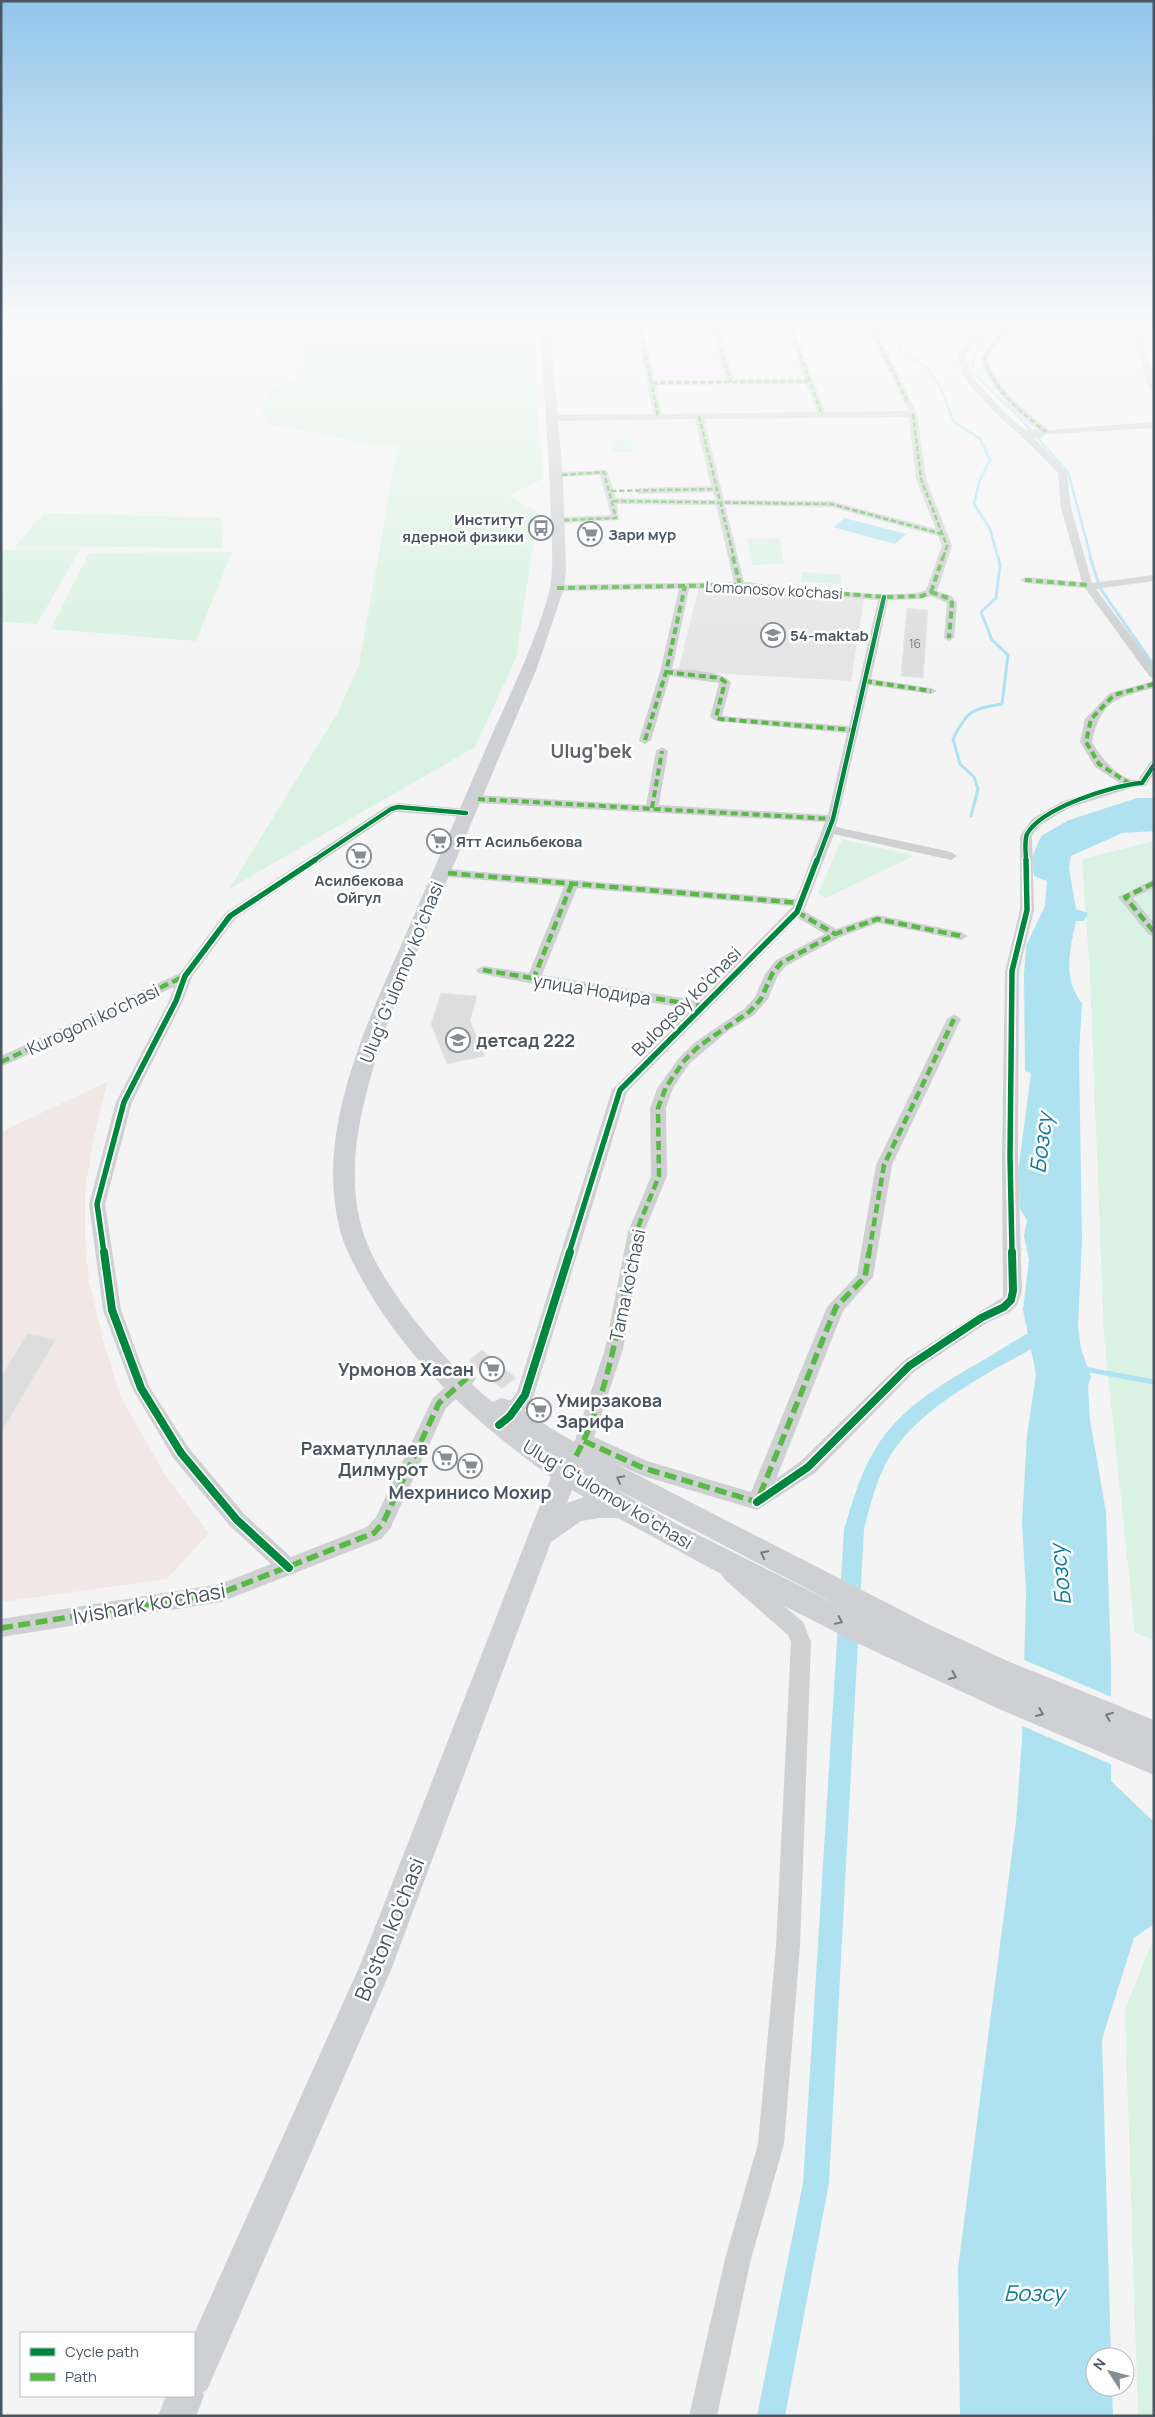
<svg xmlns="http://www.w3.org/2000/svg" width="1155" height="2417" font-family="Manrope,sans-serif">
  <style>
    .education { fill: #e6e5e6 }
    .medical { fill: #f1e7e6 }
    .green { fill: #d9f2e3 }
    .water { fill: #aee2f0 }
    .pier { fill: #f4f4f4 }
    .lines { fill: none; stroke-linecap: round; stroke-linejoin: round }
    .stream-far2 { stroke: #aee2f0; stroke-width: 2.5 }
    .stream-far1 { stroke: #aee2f0; stroke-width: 3 }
    .stream { stroke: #aee2f0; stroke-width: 5 }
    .canal { fill: #aee2f0; fill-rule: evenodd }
    .building { fill: #ddddde; stroke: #e5e6e7 }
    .minor { fill: #ced0d2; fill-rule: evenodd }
    .secondary { fill: #ced0d4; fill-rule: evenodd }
    .minor-bridge { stroke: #ced0d2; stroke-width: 9 }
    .quiet-far3 { stroke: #58b947; stroke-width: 2.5; stroke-dasharray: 5.5 2.5; stroke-linecap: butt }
    .quiet-far2 { stroke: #58b947; stroke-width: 4; stroke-dasharray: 7 4; stroke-linecap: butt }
    .quiet-far1 { stroke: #58b947; stroke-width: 4.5; stroke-dasharray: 9 4.5; stroke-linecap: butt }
    .quiet { stroke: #58b947; stroke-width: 5.5; stroke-dasharray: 12 5.5; stroke-linecap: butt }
    .cycleway-far2-casing { stroke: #fff; stroke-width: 6 }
    .cycleway-far1-casing { stroke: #fff; stroke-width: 9 }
    .cycleway-casing { stroke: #fff; stroke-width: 11 }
    .cycleway-far2 { stroke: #00873e; stroke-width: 4.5 }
    .cycleway-far1 { stroke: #00873e; stroke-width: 5.5 }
    .cycleway { stroke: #00873e; stroke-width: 8 }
    .oneway { stroke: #727b84 }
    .labels { text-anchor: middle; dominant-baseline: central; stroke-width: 5; stroke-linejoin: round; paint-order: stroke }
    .far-number-label { font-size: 12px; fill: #707881 }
    .far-poi-label { font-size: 15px; font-weight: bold; fill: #4a5661; stroke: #fff; text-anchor: start }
    .far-street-label { font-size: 15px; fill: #4a5661; stroke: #fff }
    .street-label { font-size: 18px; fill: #4a5661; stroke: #fff }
    .poi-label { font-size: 18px; font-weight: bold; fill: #4a5661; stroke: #fff; text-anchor: start }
    .far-district-label { font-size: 19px; font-weight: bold; fill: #5f6368; stroke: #fff }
    .near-street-label { font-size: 21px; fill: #4a5661; stroke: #fff }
    .near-water-label { font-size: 22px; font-style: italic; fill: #0c7c9b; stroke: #fff }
  </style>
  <rect width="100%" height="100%" fill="#f4f4f4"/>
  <path class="education" d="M699,587l165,11 -13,83 -173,-10z"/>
  <path class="medical" d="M107,1082l-14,60 -8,48v51l4,40 15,62 16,53 44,77 45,60 -42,46 -166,23v-470z"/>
  <path class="green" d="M303,324h228l12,155 -35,17 30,16 -22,146 -41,89 -246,142 108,-175 22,-49 39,-220h-31l-48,-12 -52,-8 -7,-17 13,-21 28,-9c2,-13 11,-44 2,-54z
    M612,440h19l2,12h-20z
    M44,513l177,5 2,30 -207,-2z
    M779,538l5,26 -32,1 -5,-26z
    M1,550h79l-43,74 -36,-2z
    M232,552l-36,89 -145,-12 38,-76z
    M802,572l39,3v9l-40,-2z
    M842,839l72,17 -89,42 -7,-4z
    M1154,841v799l-19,-7 -31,-297 -14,-361 -8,-116z
    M1154,1941v475h-16l-13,-406 26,-66z"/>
  <path class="water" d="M845,518l61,16 -11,10 -62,-17z
    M1137,798h17v33l-32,2 -51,23 -2,12 7,41 12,4 -4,8h-8c-6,28 -14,58 6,82l-3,51 3,187 -4,85 3,23 10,28 -3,8 2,35 16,92 5,149v120l43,41v102l-20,14 -32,101 9,318h-16v30h17l1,29h-153l-2,-148 58,-446 6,-83 4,-146 -4,-71 5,-87 9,-61 -13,-64 6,-50 -5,-24 3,-16 -7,-11 -2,-36 13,-100 -6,-2 -1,-97 2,-28 19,-40 2,-25 -13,-5 -2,-19 9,-21 28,-16z"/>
  <path class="pier" d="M1022,1659l92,39 -1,67 -93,-40z"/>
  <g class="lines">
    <path class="stream-far2" d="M915,324l-14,10 -2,15 27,18 14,19 14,36 26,17 10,21 -11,22 -5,22 16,25 8,29
      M999,324l-26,32v17l45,43 50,56 23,86"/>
    <path class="stream-far1" d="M1090,557l10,31 54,78
      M971,816l7,-27 -4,-12 -14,-13 -7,-25c13,-27 19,-31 49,-35l6,-49 -16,-15 -11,-28 15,-14 4,-33 -2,-8"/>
    <path class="stream" d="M1084,1369l70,13"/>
    <path class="canal" d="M1047,1325l6,2 3,5 -3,5c-54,31 -134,67 -166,124 -11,21 -17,45 -23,68l-35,654 -44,233h-28l46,-233 41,-654c9,-28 16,-56 32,-81 24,-41 71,-67 111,-90 19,-11 39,-26 60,-33z"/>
  </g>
  <path class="building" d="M907,608l21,2 -5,68 -22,-2z
    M441,993l36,3 -7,25 15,35 -38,8 -16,-40z
    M27,1334l29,5 -55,94v-56z
    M482,1350l34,28 -14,11 -33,-28z"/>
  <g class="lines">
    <path class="minor" d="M635,324h8l12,56h71l-16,-56h8l16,55h71l-20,-55h8l32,88 83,-1 -42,-87h8l43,90 9,65 26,67 -15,45 15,5 5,7 -3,35 -5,3 -5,-3 3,-35 -16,-7 -9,3 -34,1 -17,79 60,9 6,3 -6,3 -62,-9 -33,142 115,25 6,4 -6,4 -117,-26 -30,77 32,18 41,-14 84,17 7,4 -7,4 -83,-17 -38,14 -54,29 -8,9 -10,24 -14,16 -25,15 -40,34 -16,24 -7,20 1,68 -23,56 -21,117 -29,88 53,24 104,31 76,-185 30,-32 19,-110 71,-146 7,-5 7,5 -69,146 -19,112 -30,34 -67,168 25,-18 102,-100 100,-64 -1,-141 3,-185 15,-61v-74l12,-17 29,-17 59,-19 -25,-16 -15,-25 5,-23 25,-26 44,-12v7c-38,10 -53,12 -62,54 8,14 27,39 46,38l12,-18 4,-1v13l-8,12 -15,2 -62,20 -29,17 -8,11 2,74 -15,61 -1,185 4,135 -5,14 -7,7 -23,11 -72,48 -100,102 -58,37 -114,-34 -55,-25 -5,11 -7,2 -7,-2 -2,-6 8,-16 30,-91 23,-117 23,-56 -1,-68 8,-21 21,-29 15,-15 50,-34 11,-12 10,-23 11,-14 49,-26 -27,-16 -171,174 -93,303c-6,13 -22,38 -37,32l-3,-5 23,-30 95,-302 80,-81 -159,-25 -55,-11 -2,-3 7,-4 46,7 35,-86 -116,-10 -6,-4 6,-4 348,30 29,-77 -347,-19 -6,-4 6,-4 168,10 10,-54 6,-4 6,4 -9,54 169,10 19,-82 -131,-12 -6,-4 9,-34 -49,-7 -19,64 -6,4 -4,-2 -2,-2 21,-68 19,-83 -122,2 -5,-3 5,-3 177,-3 -18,-77 -99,-1 2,16 -55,3 -5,-3 5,-3 47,-2 -11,-40 -41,2 -2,-2 5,-3 45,-2 9,28 99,2 -2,-8 -74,2 -5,-3 5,-3 72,-2 -16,-67 -143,2 -4,-3 4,-3 101,-1zM806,384l11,28 -155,2 -6,-29zM909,417l7,62 20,50 -105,-28 -107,-1 -20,-81zM725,505l106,2 107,29 4,10 -16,44c-26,12 -146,-5 -182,-8zM740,588l138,12 -29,126 -127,-10 9,-34c-12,-13 -42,-11 -59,-13l17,-80zM577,888l216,18 -93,95 -158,-26z
      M984,324h8l-27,33 8,21 34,37 22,18 38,39 4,36 21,75 62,-8v6l-58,8 58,78v11l-4,-1 -65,-89 -60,-5 -5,-3 5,-3 57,5 -21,-74 -3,-35 -35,-36 -22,-18 -35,-38 -9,-24z
      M1005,324h8l-25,34c10,32 35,51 61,72l105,-8v6l-117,7 -1,-2 3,-2c-25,-21 -49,-41 -59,-73z
      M1129,324h8l17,52v16l-4,-2z
      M398,803l68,6 6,4 -6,4 -71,-5 -160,107 -43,58 -9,24 -51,101 -27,102 16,106 28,76 39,61 56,67 47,43 76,-30 9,-10 57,-119 28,-25 6,-2 6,2 3,5 -3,5 -27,25 -56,121 -9,10 -160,63 -220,35v-18l219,-35 51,-20 -41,-38 -56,-67 -42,-71 -29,-78 -14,-106 27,-102 53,-101 5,-14 -173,80v-11l179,-83 45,-60 162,-107z
      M1154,879v9l-21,10 21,25v13l-5,-1 -31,-38z
      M731,1564l7,3 65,55 8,20 -11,304 -16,198 -33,115 -34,157h-28l36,-157 33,-115 18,-198 15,-304 -3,-7 -64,-56 -3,-6 3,-6z"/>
    <path class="secondary" d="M540,324h10l13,155 3,91 -2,18 -27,80 -146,345c-23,69 -51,150 -27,222 10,29 28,55 46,79 24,32 51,62 82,88l10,-4 9,3 41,28 33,19 345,177 82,38 142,57v55l-155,-66 -142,-66 -147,-75 -92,-50h-18l-19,3 -30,21 -160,428 -184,420 -4,2 1,4 -8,20h-38l8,-20h28v-62l167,-371 190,-486c-72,-52 -137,-109 -183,-187 -11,-20 -24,-41 -29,-64 -23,-94 26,-199 63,-283 31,-71 61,-142 92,-213 20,-44 42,-90 55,-137 5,-23 3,-47 2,-70 -1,-67 -8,-133 -11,-199zM608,1485l234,122 -167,-84zM572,1490l12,7 -17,6z"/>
    <path class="minor-bridge" d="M1025,435l15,-2"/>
    <path class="quiet-far3" d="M639,324l19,92
      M714,324l17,58
      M789,324l33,91
      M870,324l37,77
      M1009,324l-25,34c10,33 36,53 62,74
      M652,383l158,-2
      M913,414l8,65 26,67 -4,12
      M699,416l35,142
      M562,475l42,-3 12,46 -52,2
      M611,491l106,-2
      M613,501l218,3 111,30"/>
    <path class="quiet-far2" d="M733,557l7,28
      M1025,580l63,5
      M557,588l183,-3 144,12 38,-1 9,-4
      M931,592l12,-35
      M931,592l17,6 4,5 -3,35
      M666,672l54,6 5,4 -9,35 4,2 133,11
      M865,681l66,10
      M645,740l21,-68 19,-86
      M1130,784l-31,-20 -13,-22 5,-23 23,-24 40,-11
      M478,799l355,20
      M652,808l10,-57"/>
    <path class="quiet-far1" d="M448,873l352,30
      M1154,883l-29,14 29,35
      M797,912l38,22
      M483,970l219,36
      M533,980l39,-97
      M1,1062l184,-86
      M632,1253l4,-21 23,-56 -1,-68 8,-21 18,-26 15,-15 50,-34 12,-13 11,-25 9,-11 54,-29 42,-15 84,17
      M869,1253l15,-88 70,-146"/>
    <path class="quiet" d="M584,1441l59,27 114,34 79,-195 29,-30 4,-25
      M576,1456c32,-59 44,-138 56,-204
      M1,1628l220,-35 153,-60 9,-10 56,-120 28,-25"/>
    <defs>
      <path id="cycleway-far2" d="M313,861l78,-52 7,-2 68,6
        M817,861l16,-42 51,-222
        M1026,861c0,-8 -2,-20 1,-27 14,-26 86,-49 115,-51l12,-18"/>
      <path id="cycleway-far1" d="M104,1253l-7,-49 27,-102 52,-101 9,-25 45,-60 85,-56
        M569,1253l51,-163 177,-178 20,-52
        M1012,1253l-2,-97 2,-185 15,-61 -1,-50"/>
      <path id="cycleway" d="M104,1252l8,58 29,78 40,65 56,67 52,48
        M499,1425l11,-9 15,-21 45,-143
        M757,1502l51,-35 101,-101 72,-48 23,-11 7,-7 2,-9 -1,-39"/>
    </defs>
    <use href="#cycleway-far2" class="cycleway-far2-casing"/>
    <use href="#cycleway-far1" class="cycleway-far1-casing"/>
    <use href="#cycleway" class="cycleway-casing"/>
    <use href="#cycleway-far2" class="cycleway-far2"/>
    <use href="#cycleway-far1" class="cycleway-far1"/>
    <use href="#cycleway" class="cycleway"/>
  </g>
  <defs><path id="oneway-chevron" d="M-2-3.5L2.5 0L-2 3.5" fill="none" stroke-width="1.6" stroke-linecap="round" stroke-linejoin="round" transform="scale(1.25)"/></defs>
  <g class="oneway">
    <use href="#oneway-chevron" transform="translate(620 1479) rotate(-152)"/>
    <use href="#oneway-chevron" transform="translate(764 1554) rotate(-152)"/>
    <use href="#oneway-chevron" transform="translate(839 1621) rotate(26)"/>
    <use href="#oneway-chevron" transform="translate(953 1676) rotate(24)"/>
    <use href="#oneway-chevron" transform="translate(1040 1713) rotate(23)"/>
    <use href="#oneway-chevron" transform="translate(1109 1716) rotate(-158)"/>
  </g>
  <linearGradient id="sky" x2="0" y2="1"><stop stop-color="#91c6eb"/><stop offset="0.49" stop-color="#fafafa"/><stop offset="1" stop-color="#fafafa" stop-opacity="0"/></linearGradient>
  <rect width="1155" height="662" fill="url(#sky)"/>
  <defs>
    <symbol id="bus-ring" viewBox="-11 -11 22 22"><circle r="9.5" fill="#fff" stroke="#868d94" stroke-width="1.5"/><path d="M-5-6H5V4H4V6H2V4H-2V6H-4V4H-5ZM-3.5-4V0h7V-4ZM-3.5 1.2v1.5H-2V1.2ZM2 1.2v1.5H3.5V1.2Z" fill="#868d94"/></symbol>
    <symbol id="supermarket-ring" viewBox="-11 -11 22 22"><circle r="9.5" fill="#fff" stroke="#868d94" stroke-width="1.5"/><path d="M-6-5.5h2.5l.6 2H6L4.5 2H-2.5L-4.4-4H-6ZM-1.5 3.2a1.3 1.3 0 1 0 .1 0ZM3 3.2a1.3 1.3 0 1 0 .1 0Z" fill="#868d94"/></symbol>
    <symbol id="school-ring" viewBox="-11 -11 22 22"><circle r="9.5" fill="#fff" stroke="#868d94" stroke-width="1.5"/><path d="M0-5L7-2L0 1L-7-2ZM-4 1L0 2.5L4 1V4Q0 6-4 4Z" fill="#868d94"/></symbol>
  </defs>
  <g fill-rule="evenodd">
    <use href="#bus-ring" x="527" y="514" width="28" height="28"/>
    <use href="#supermarket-ring" x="576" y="520" width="28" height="28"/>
    <use href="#school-ring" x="759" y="621" width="28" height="28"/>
    <use href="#supermarket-ring" x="425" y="827" width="28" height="28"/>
    <use href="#supermarket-ring" x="345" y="842" width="28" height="28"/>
    <use href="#school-ring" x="444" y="1026" width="28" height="28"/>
    <use href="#supermarket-ring" x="478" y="1355" width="28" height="28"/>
    <use href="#supermarket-ring" x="525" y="1396" width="28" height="28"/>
    <use href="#supermarket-ring" x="431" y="1444" width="28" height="28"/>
    <use href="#supermarket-ring" x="456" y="1452" width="28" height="28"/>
  </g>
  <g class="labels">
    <g class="far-number-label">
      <text x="915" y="643">16</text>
    </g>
    <g class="far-poi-label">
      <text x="524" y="519" text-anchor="end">Институт<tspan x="524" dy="17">ядерной физики</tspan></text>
      <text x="608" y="534">Зари мур</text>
      <text x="790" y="635">54-maktab</text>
      <text x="456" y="841">Ятт Асильбекова</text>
      <text x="359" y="880" text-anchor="middle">Асилбекова<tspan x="359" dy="17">Ойгул</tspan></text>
    </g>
    <g class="far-street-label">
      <text transform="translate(774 590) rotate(3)">Lomonosov ko'chasi</text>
    </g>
    <g class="street-label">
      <text transform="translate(401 972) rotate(-68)">Ulugʻ Gʻulomov koʻchasi</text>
      <text transform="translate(592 989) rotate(9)">улица Нодира</text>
      <text transform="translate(686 1001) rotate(-45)">Buloqsoy ko'chasi</text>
      <text transform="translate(93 1019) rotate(-25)">Kurogoni ko'chasi</text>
      <text transform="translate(627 1285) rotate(-78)">Tama ko'chasi</text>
      <text transform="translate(608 1494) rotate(31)">Ulugʻ Gʻulomov koʻchasi</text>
    </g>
    <g class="poi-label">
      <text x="476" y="1040">детсад 222</text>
      <text x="474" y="1369" text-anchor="end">Урмонов Хасан</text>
      <text x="556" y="1400">Умирзакова<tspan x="556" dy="21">Зарифа</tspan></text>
      <text x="428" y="1448" text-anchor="end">Рахматуллаев<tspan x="428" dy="21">Дилмурот</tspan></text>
      <text x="470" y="1492" text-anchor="middle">Мехринисо Мохир</text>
    </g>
    <g class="far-district-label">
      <text x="591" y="751">Ulug'bek</text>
    </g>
    <g class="near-street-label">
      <text transform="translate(149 1603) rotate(-10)">Ivishark ko'chasi</text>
      <text transform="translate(389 1929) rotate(-68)">Bo'ston ko'chasi</text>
    </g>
    <g class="near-water-label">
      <text transform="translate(1041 1143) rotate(-83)">Бозсу</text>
      <text transform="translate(1060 1575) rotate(-96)">Бозсу</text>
      <text x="1034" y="2293">Бозсу</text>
    </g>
  </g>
  <rect width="1155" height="2417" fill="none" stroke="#4a5661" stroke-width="5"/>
  <rect x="20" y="2332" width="175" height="65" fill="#ffffff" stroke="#b7bbc0"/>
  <rect x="30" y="2348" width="25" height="8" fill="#00873e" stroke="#b7bbc0"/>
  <text x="65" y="2357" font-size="15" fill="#4a5661">Cycle path</text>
  <rect x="30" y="2373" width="25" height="8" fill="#58b947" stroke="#b7bbc0"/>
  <text x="65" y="2382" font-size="15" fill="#4a5661">Path</text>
  <g transform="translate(1110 2372) rotate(306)"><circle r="24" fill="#ffffff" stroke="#b7bbc0"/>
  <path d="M0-4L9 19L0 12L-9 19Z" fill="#868d94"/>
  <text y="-8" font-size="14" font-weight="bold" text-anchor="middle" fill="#4a5661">N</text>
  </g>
</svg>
